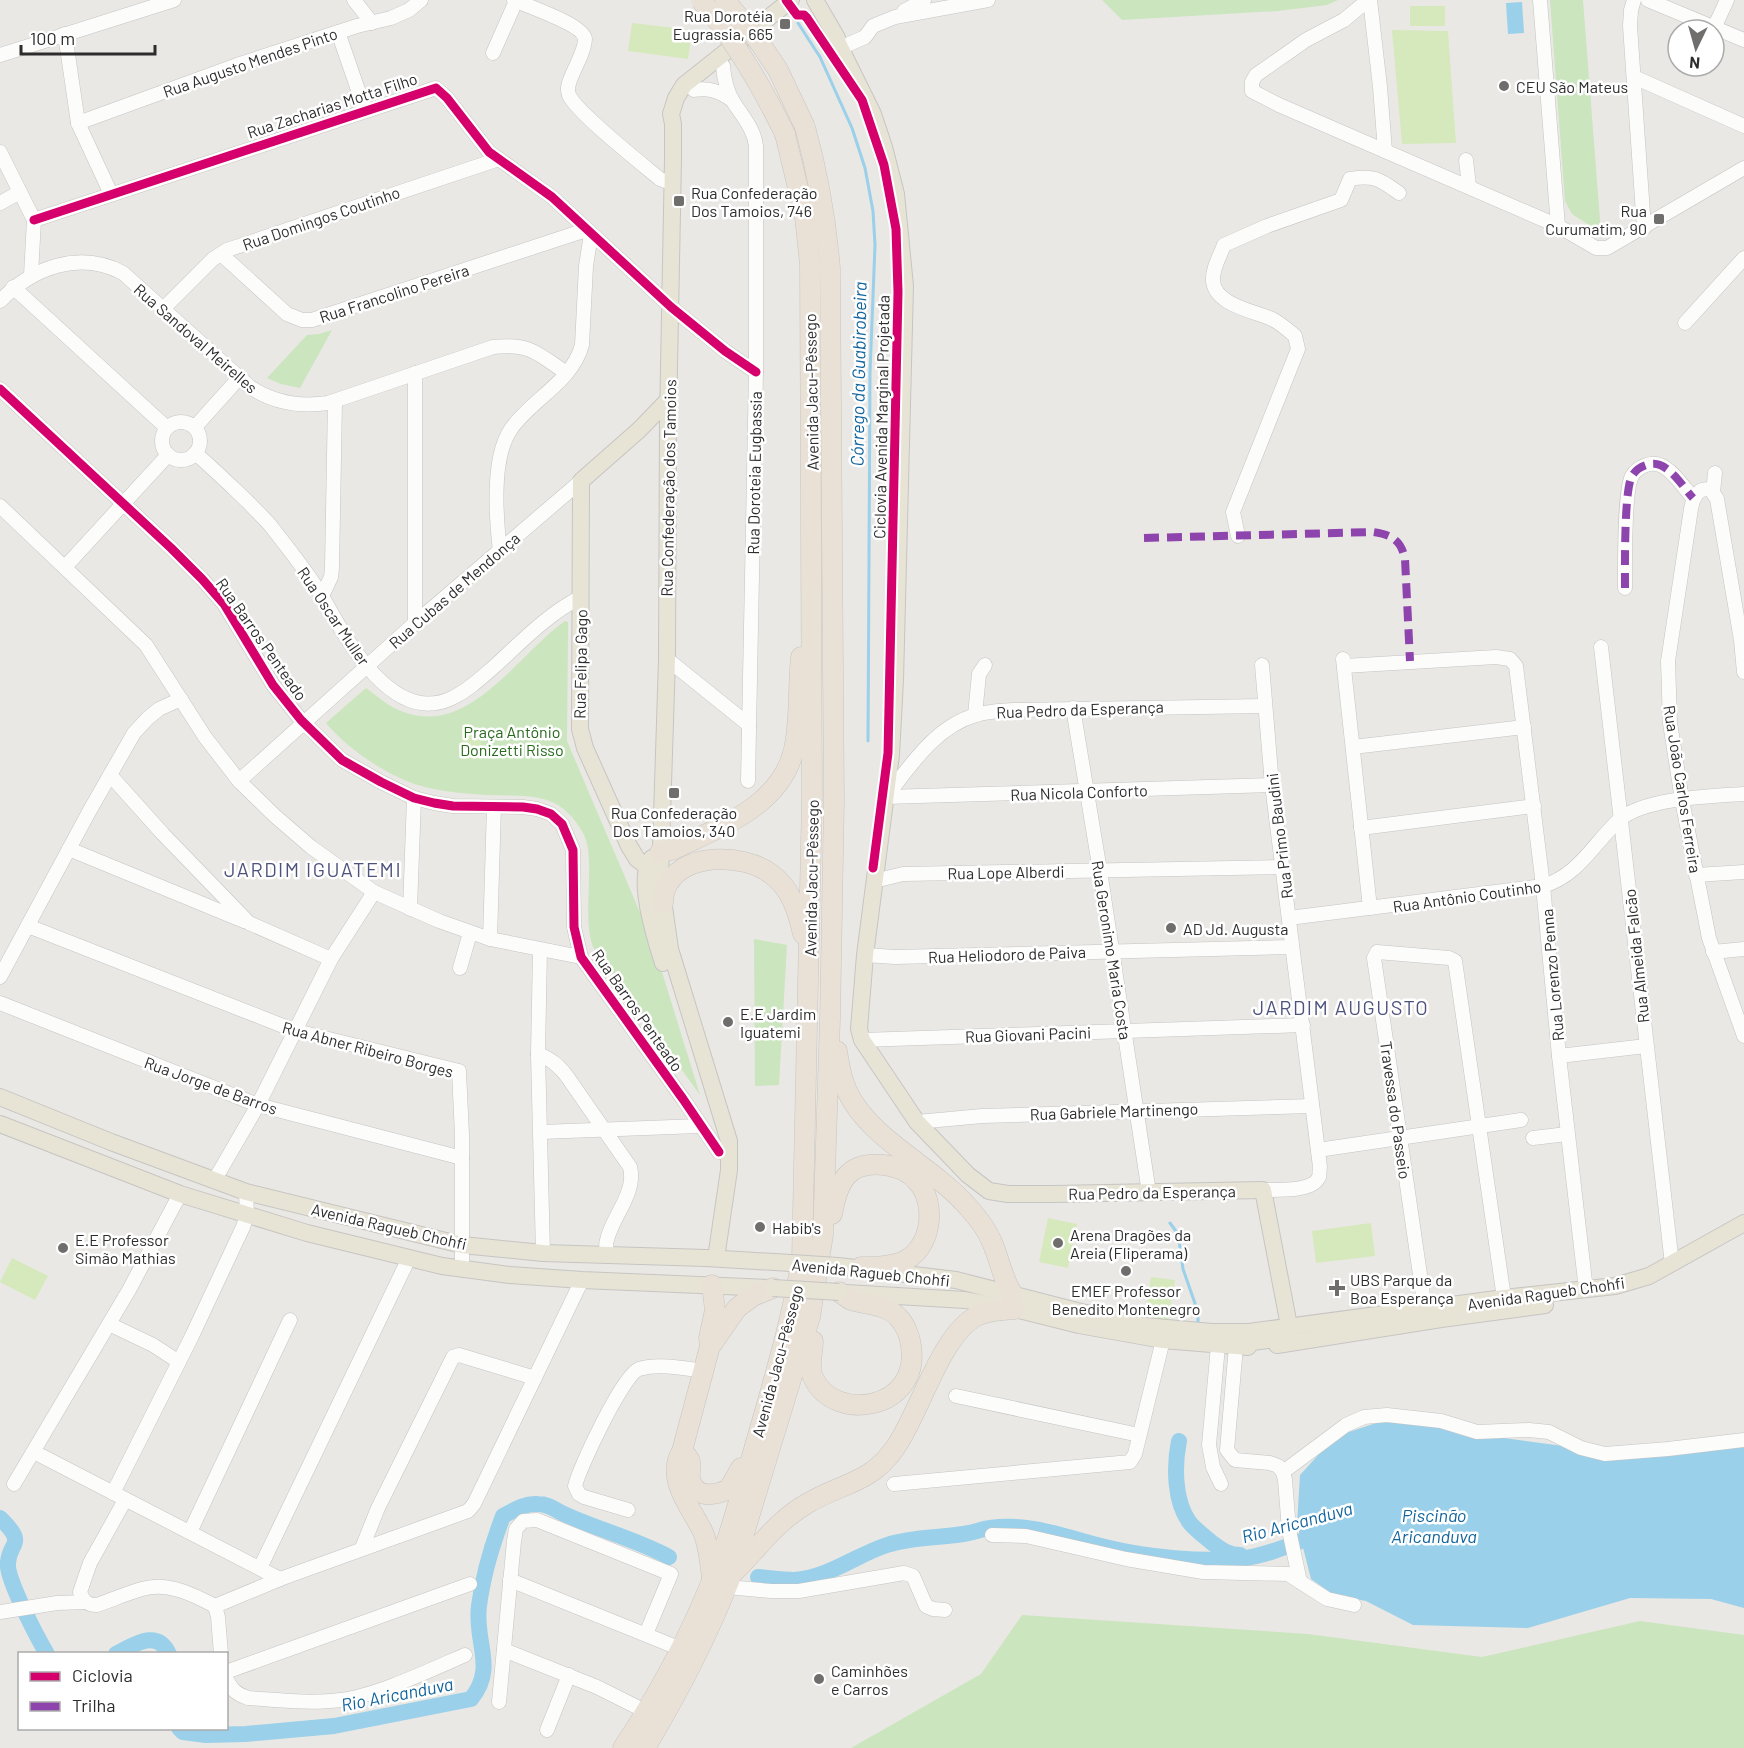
<svg xmlns="http://www.w3.org/2000/svg" width="1744" height="1748" font-family="Barlow,sans-serif">
	<style>
		.green { fill: #cbe5be }
		.pitch { fill: #d5e9bc }
		.water { fill: #9ad0ea }
		.lines { fill: none; stroke-linecap: round; stroke-linejoin: round }
		.stream { stroke: #9ad0ea; stroke-width: 3 }
		.river { stroke: #9ad0ea; stroke-width: 16 }
		.minor-casing { stroke: #c4c4c4; stroke-width: 15 }
		.major-casing { stroke: #c6c5c3; stroke-width: 18 }
		.highway-casing { stroke: #c6c5c3; stroke-width: 21 }
		.minor { stroke: #fcfcfb; stroke-width: 14 }
		.major { stroke: #e7e4d6; stroke-width: 16 }
		.highway { stroke: #e9e0d6; stroke-width: 20 }
		.major-bridge-casing { stroke: #c6c5c3; stroke-width: 18; stroke-linecap: butt }
		.highway-bridge-casing { stroke: #c6c5c3; stroke-width: 21; stroke-linecap: butt }
		.major-bridge { stroke: #e7e4d6; stroke-width: 16 }
		.highway-bridge { stroke: #e9e0d6; stroke-width: 20 }
		.quiet { stroke: #8e44ad; stroke-width: 8; stroke-dasharray: 15 8; stroke-linecap: butt }
		.cycleway-casing { stroke: #fff; stroke-width: 13 }
		.cycleway { stroke: #d6006c; stroke-width: 9 }
		.poi-dot { fill: #6f6e6d; stroke: #fff; stroke-width: 2 }
		.labels { text-anchor: middle; dominant-baseline: central; stroke-width: 5; stroke-linejoin: round; paint-order: stroke }
		.poi-label { font-size: 16px; fill: #2d2d2d; stroke: #fff; text-anchor: start }
		.street-label { font-size: 16px; fill: #2d2d2d; stroke: #fff }
		.park-label { font-size: 16px; fill: #286a1d; stroke: #fff }
		.water-label { font-size: 18px; font-style: italic; fill: #11649d; stroke: #fff }
		.quarter-label { font-size: 20px; letter-spacing: 1.5px; fill: #4e537d; stroke: #fff }
	</style>
	<rect width="100%" height="100%" fill="#eae8e4"/>
	<g class="green">
		<polygon points="1102,0 1338,0 1327,5 1278,11 1122,20"/>
		<polygon points="1550,0 1583,0 1601,233 1572,214 1565,201"/>
		<polygon points="332,330 300,388 281,384 267,378 307,335 319,334"/>
		<path d="M565,621L568,622V635L567,741L653,943L700,1095L593,947C581,915 597,858 583,833C559,790 529,797 488,795C468,794 448,792 429,788C394,781 348,750 326,723L366,688C377,696 388,706 401,711C468,739 517,655 565,621Z"/>
		<polygon points="754,939 787,945 779,1085 755,1086"/>
		<polygon points="1022,1615 1308,1634 1482,1657 1640,1621 1744,1635 1744,1748 851,1748 981,1674"/>
	</g>
	<g class="pitch">
		<rect x="1410" y="6" width="35" height="20"/>
		<polygon points="632,23 692,30 688,59 628,51"/>
		<polygon points="1392,30 1448,31 1456,143 1402,144"/>
		<polygon points="462,730 481,730 482,758 462,759"/>
		<polygon points="1048,1218 1077,1224 1068,1268 1039,1262"/>
		<polygon points="1371,1223 1375,1256 1316,1263 1312,1231"/>
		<polygon points="12,1258 48,1276 35,1300 0,1282"/>
		<polygon points="1151,1277 1175,1280 1168,1320 1145,1316"/>
	</g>
	<g class="water">
		<polygon points="1522,2 1524,33 1508,34 1506,3"/>
		<polygon points="1430,1420 1468,1433 1570,1447 1593,1455 1744,1442 1744,1608 1711,1599 1630,1598 1528,1628 1413,1625 1366,1601 1334,1595 1311,1579 1297,1524 1300,1475 1321,1452 1340,1435 1382,1421"/>
	</g>
	<g class="lines">
		<g class="stream">
			<polyline points="798,23 820,57 852,128 865,168 873,211 875,245 870,373 868,741"/>
			<polyline points="1170,1223 1178,1234 1183,1269 1198,1312 1198,1324"/>
		</g>
		<g class="river">
			<path d="M1179,1441C1174,1466 1174,1502 1190,1523C1196,1530 1204,1536 1211,1542C1221,1549 1228,1555 1240,1555"/>
			<path d="M0,1518C30,1547 6,1541 8,1567C10,1585 37,1637 47,1654"/>
			<path d="M758,1577C770,1578 782,1580 794,1580C828,1578 856,1555 887,1545C912,1537 938,1538 963,1534C973,1533 981,1529 990,1528C1030,1522 1067,1538 1105,1547C1145,1557 1204,1563 1245,1558C1270,1555 1299,1541 1323,1533"/>
			<path d="M116,1654C134,1645 157,1628 169,1654"/>
			<path d="M179,1728L183,1732L206,1735L246,1734L334,1726L471,1699C497,1668 474,1641 479,1606C483,1575 492,1545 503,1516C514,1510 525,1503 538,1504C549,1504 555,1510 564,1514C599,1530 635,1539 669,1557"/>
		</g>
		<g class="minor-casing">
			<g id="minor">
				<polyline points="354,0 372,23"/>
				<path d="M514,0C527,6 584,25 585,39C585,50 577,63 573,73C570,80 566,87 569,95C576,112 642,164 660,179L673,184"/>
				<polyline points="1368,0 1344,20 1306,40 1256,75 1252,82 1252,91 1279,105 1558,226 1596,248 1607,248 1744,168"/>
				<polyline points="1370,0 1380,87 1385,151"/>
				<polyline points="1540,0 1558,226"/>
				<polyline points="1634,0 1631,10 1630,26 1644,228"/>
				<polyline points="1648,0 1744,40"/>
				<polyline points="904,11 924,0"/>
				<polyline points="1714,28 1727,0"/>
				<polyline points="338,32 365,110"/>
				<polyline points="65,34 78,123 111,194"/>
				<polyline points="840,48 865,37 873,26 895,17 988,0"/>
				<polyline points="493,53 516,1"/>
				<polyline points="0,55 174,0"/>
				<path d="M723,66C724,79 727,92 734,103C743,117 754,129 756,146V372L748,781"/>
				<polyline points="1634,77 1744,126"/>
				<path d="M694,90C709,87 720,92 732,100"/>
				<polyline points="78,123 237,65 357,26 391,18 409,10 421,0"/>
				<polyline points="0,152 34,220 31,275"/>
				<polyline points="1466,160 1469,186"/>
				<polyline points="0,203 20,192"/>
				<polyline points="34,220 436,88 447,98 489,152 552,197 671,307 725,351 756,372"/>
				<polyline points="221,254 287,314 302,320 312,320 586,230"/>
				<polyline points="13,287 167,428"/>
				<path d="M0,301C33,267 80,250 123,273L250,387C274,403 300,407 328,403L493,347C529,343 538,353 566,373"/>
				<polyline points="163,309 213,259 227,250 499,159"/>
				<polyline points="1685,323 1744,258"/>
				<polyline points="0,389 171,548 202,579 224,604 273,685 301,720 342,760 381,782 414,798 434,803 453,806 523,807 537,809 551,814 562,824 573,850 574,927 581,957 683,1099 719,1152"/>
				<circle cx="181" cy="441" r="19"/>
				<polyline points="195,427 239,378"/>
				<path d="M195,453C214,469 231,486 249,503C257,512 267,520 274,530C290,551 308,573 322,596C345,637 392,727 452,698C469,690 482,677 496,665C523,640 548,614 581,597"/>
				<polyline points="1713,492 1715,473"/>
				<polyline points="0,506 146,645 205,737 239,781 275,816 311,847 374,892 439,921 490,939 581,957"/>
				<path d="M1238,536L1233,512L1298,349L1295,336C1288,330 1280,323 1272,319C1254,311 1215,305 1213,281C1212,269 1220,256 1224,245L1267,226L1341,200L1350,179C1375,175 1379,179 1399,193"/>
				<path d="M500,551C496,517 491,458 511,429C532,399 572,382 582,345L586,266L591,234"/>
				<polyline points="65,567 168,455"/>
				<path d="M1625,588C1625,567 1624,490 1632,476C1637,467 1651,461 1660,465C1673,470 1684,488 1693,498"/>
				<polyline points="322,596 331,577 332,568 335,401"/>
				<polyline points="415,623 415,373"/>
				<polyline points="1601,647 1672,1264"/>
				<polyline points="667,659 749,725"/>
				<polyline points="1343,659 1370,908"/>
				<path d="M1262,665L1272,785L1320,1167C1319,1171 1320,1174 1319,1177C1313,1192 1276,1190 1263,1190"/>
				<polyline points="1344,666 1496,657 1510,659 1516,666 1543,886 1559,1056 1586,1290"/>
				<path d="M1744,672L1741,640L1717,499L1711,490C1698,486 1693,498 1691,509L1668,661L1670,723L1682,800L1709,938L1744,1036"/>
				<polyline points="1073,708 1100,871 1149,1193"/>
				<polyline points="975,715 979,674 985,665"/>
				<polyline points="1353,747 1524,727"/>
				<polyline points="110,775 163,834 249,923 331,959"/>
				<polyline points="239,781 415,623 581,481"/>
				<path d="M886,797C910,766 936,726 976,715C988,711 1001,711 1013,710L1265,706"/>
				<polyline points="886,797 1272,785"/>
				<polyline points="1361,828 1534,806"/>
				<polyline points="69,849 244,921"/>
				<polyline points="1696,875 1744,872"/>
				<polyline points="874,881 903,874 1282,867"/>
				<polyline points="410,909 414,798"/>
				<path d="M1289,918L1543,886C1579,875 1593,844 1619,820C1644,798 1711,796 1744,794"/>
				<polyline points="28,926 296,1031 459,1071 462,1135 462,1269"/>
				<polyline points="490,939 494,807"/>
				<polyline points="540,950 538,1054 543,1253"/>
				<polyline points="1713,952 1744,949"/>
				<polyline points="865,955 895,957 1292,947"/>
				<polyline points="460,968 470,933"/>
				<polyline points="0,977 90,810 134,733 148,718 159,709 181,699"/>
				<polyline points="0,1003 258,1105 462,1158"/>
				<polyline points="862,1040 1303,1025"/>
				<path d="M538,1054C551,1059 558,1065 566,1075L630,1167C637,1192 612,1217 607,1240C605,1245 607,1250 607,1255"/>
				<polyline points="1559,1056 1646,1046"/>
				<polyline points="917,1122 982,1116 1312,1106"/>
				<polyline points="541,1132 699,1126"/>
				<polyline points="1533,1138 1567,1134"/>
				<polyline points="1318,1150 1521,1120"/>
				<polyline points="214,1181 258,1105 331,959 374,892"/>
				<polyline points="1425,1309 1374,958 1377,952 1449,958 1455,961 1504,1298"/>
				<polyline points="109,1324 153,1345 179,1362"/>
				<polyline points="1218,1346 1209,1445 1213,1467 1221,1484"/>
				<polyline points="1236,1346 1227,1450 1235,1460 1270,1463 1278,1466 1283,1472 1285,1480 1289,1530 1300,1582"/>
				<polyline points="956,1396 1139,1435"/>
				<polyline points="34,1452 280,1579"/>
				<polyline points="1283,1472 1346,1425 1364,1417 1387,1415 1441,1421 1477,1432 1529,1430 1549,1432 1581,1448 1605,1454 1668,1449 1744,1440"/>
				<polyline points="14,1484 129,1290 180,1194"/>
				<polyline points="894,1484 1130,1462 1135,1454 1163,1340"/>
				<polyline points="113,1493 191,1338 243,1227 247,1215 246,1192"/>
				<path d="M125,1500L90,1563L80,1592C83,1601 87,1605 97,1605C112,1600 127,1593 142,1589C167,1581 194,1595 215,1606"/>
				<path d="M628,1510L584,1497L579,1494L575,1486C579,1468 624,1373 639,1369C658,1363 684,1368 704,1371"/>
				<polyline points="190,1532 290,1320"/>
				<polyline points="992,1535 1026,1536 1126,1559 1203,1572 1288,1574 1327,1599 1354,1605"/>
				<polyline points="362,1548 378,1508 453,1357 459,1355 535,1378"/>
				<polyline points="260,1568 409,1258"/>
				<polyline points="510,1580 681,1649"/>
				<polyline points="727,1587 771,1591 799,1591 904,1573 913,1576 926,1606 933,1609 945,1610"/>
				<polyline points="215,1606 280,1579 468,1511 474,1504 582,1280"/>
				<polyline points="215,1606 218,1617 221,1654"/>
				<polyline points="0,1612 57,1603 85,1602"/>
				<polyline points="504,1650 597,1687 647,1712"/>
				<polyline points="226,1672 470,1584"/>
				<path d="M226,1678C231,1689 236,1694 248,1698C278,1700 310,1704 340,1700C376,1696 430,1670 465,1655"/>
				<polyline points="499,1702 514,1541 516,1529 523,1521 537,1520 671,1574 646,1634"/>
				<polyline points="547,1730 569,1675"/>
			</g>
		</g>
		<g class="major-casing">
			<g id="major">
				<path d="M815,0L837,38L838,43L873,114L884,147L896,194L905,286L895,680L891,755L865,955L859,1029L862,1040L917,1122L968,1175L989,1191L1008,1194H1053L1263,1190L1290,1331C1283,1343 1251,1339 1236,1346"/>
				<path d="M652,858C635,876 656,941 663,963"/>
				<polyline points="646,866 637,859 629,846 585,748 580,729 581,481 639,430 669,399"/>
				<polyline points="0,1097 111,1142 246,1192 462,1245 543,1253 706,1258 791,1263"/>
				<polyline points="0,1124 180,1194 307,1233 442,1266 510,1275 582,1280 770,1288"/>
				<polyline points="716,1258 729,1170 729,1141 670,949 660,879 667,659 668,420 673,159 673,124 671,114 676,98 684,85 791,0"/>
				<polyline points="838,1266 956,1280 1077,1311 1144,1326 1212,1332 1249,1332 1504,1298 1615,1286 1649,1276 1744,1223"/>
				<polyline points="846,1293 965,1300 1015,1309 1079,1325 1163,1340 1248,1347"/>
				<polyline points="1277,1345 1441,1319 1545,1305"/>
			</g>
		</g>
		<g class="highway-casing">
			<g id="highway">
				<path d="M660,852L672,850C720,827 785,805 795,744C800,716 798,685 801,657"/>
				<path d="M663,903C663,899 664,894 665,890C679,851 744,853 771,874C791,888 798,912 803,934"/>
				<path d="M837,1051C839,1064 841,1078 847,1091C869,1139 934,1167 969,1208C977,1217 985,1227 990,1238C999,1255 1001,1276 1012,1293"/>
				<path d="M832,1214C838,1182 847,1161 884,1165C897,1167 907,1170 916,1180C938,1202 932,1250 902,1262C889,1267 874,1267 861,1267"/>
				<path d="M712,1285L715,1310L709,1338L710,1346L682,1451C665,1479 691,1507 703,1532C709,1546 710,1563 712,1578"/>
				<path d="M813,1341C813,1353 808,1366 813,1377C833,1424 921,1410 911,1346C910,1336 905,1324 898,1317C886,1304 866,1305 851,1300C847,1298 843,1294 839,1292"/>
				<polyline points="712,1344 737,1308 753,1296 773,1288"/>
				<path d="M682,1451C685,1454 687,1456 689,1459C692,1464 689,1472 690,1478C694,1499 714,1496 729,1489L741,1468"/>
				<path d="M735,1571C758,1548 779,1519 808,1503C842,1483 871,1483 895,1448C920,1413 941,1332 979,1315C991,1310 1004,1310 1015,1309"/>
				<path d="M623,1748C666,1683 702,1614 727,1540C740,1500 751,1459 763,1418C778,1365 793,1313 802,1258L812,798L810,265L805,217L785,134"/>
				<path d="M645,1748C678,1693 708,1635 731,1576L810,1317L823,1235L830,1019L834,801L830,268C826,220 818,174 805,127"/>
			</g>
		</g>
		<use href="#minor" class="minor"/>
		<use href="#major" class="major"/>
		<use href="#highway" class="highway"/>
		<g class="major-bridge-casing">
			<g id="major-bridge">
				<polyline points="791,1263 838,1266"/>
				<polyline points="773,1288 839,1292"/>
			</g>
		</g>
		<g class="highway-bridge-casing">
			<g id="highway-bridge">
				<path d="M701,0C735,40 762,87 785,134"/>
				<polyline points="725,0 760,43 778,70 805,127"/>
			</g>
		</g>
		<use href="#major-bridge" class="major-bridge"/>
		<use href="#highway-bridge" class="highway-bridge"/>
		<g class="quiet">
			<path d="M1144,538L1373,532C1392,535 1401,540 1405,559L1410,661"/>
			<path d="M1625,588C1625,567 1624,490 1632,476C1637,467 1651,461 1660,465C1673,470 1684,488 1693,498"/>
		</g>
		<g class="cycleway-casing">
			<g id="cycleway">
				<polyline points="786,0 797,15 804,15 807,18 862,100 884,165 896,229 898,292 888,753 873,868"/>
				<polyline points="34,220 436,88 447,98 489,152 552,197 671,307 725,351 756,372"/>
				<polyline points="0,389 171,548 202,579 224,604 273,685 301,720 342,760 381,782 414,798 434,803 453,806 523,807 537,809 551,814 562,824 573,850 574,927 581,957 683,1099 719,1152"/>
			</g>
		</g>
		<use href="#cycleway" class="cycleway"/>
	</g>
	<g class="poi-dot">
		<rect x="779" y="18" width="12" height="12" rx="3"/>
		<circle cx="1504" cy="86" r="6"/>
		<rect x="673" y="195" width="12" height="12" rx="3"/>
		<rect x="1653" y="213" width="12" height="12" rx="3"/>
		<rect x="668" y="787" width="12" height="12" rx="3"/>
		<circle cx="1171" cy="928" r="6"/>
		<circle cx="728" cy="1022" r="6"/>
		<circle cx="760" cy="1227" r="6"/>
		<circle cx="1058" cy="1243" r="6"/>
		<circle cx="63" cy="1248" r="6"/>
		<circle cx="1126" cy="1271" r="6"/>
		<path d="M1334 1279h6v6h6v6h-6v6h-6v-6h-6v-6h6z"/>
		<circle cx="819" cy="1679" r="6"/>
	</g>
	<g class="labels">
		<g class="poi-label">
			<text x="773" y="15" text-anchor="end">Rua Dorotéia<tspan x="773" dy="18">Eugrassia, 665</tspan></text>
			<text x="1516" y="86">CEU São Mateus</text>
			<text x="691" y="192">Rua Confederação<tspan x="691" dy="18">Dos Tamoios, 746</tspan></text>
			<text x="1647" y="210" text-anchor="end">Rua<tspan x="1647" dy="18">Curumatim, 90</tspan></text>
			<text x="674" y="812" text-anchor="middle">Rua Confederação<tspan x="674" dy="18">Dos Tamoios, 340</tspan></text>
			<text x="1183" y="928">AD Jd. Augusta</text>
			<text x="740" y="1013">E.E Jardim<tspan x="740" dy="18">Iguatemi</tspan></text>
			<text x="772" y="1227">Habib's</text>
			<text x="1070" y="1234">Arena Dragões da<tspan x="1070" dy="18">Areia (Fliperama)</tspan></text>
			<text x="75" y="1239">E.E Professor<tspan x="75" dy="18">Simão Mathias</tspan></text>
			<text x="1350" y="1279">UBS Parque da<tspan x="1350" dy="18">Boa Esperança</tspan></text>
			<text x="1126" y="1290" text-anchor="middle">EMEF Professor<tspan x="1126" dy="18">Benedito Montenegro</tspan></text>
			<text x="831" y="1670">Caminhões<tspan x="831" dy="18">e Carros</tspan></text>
		</g>
		<g class="street-label">
			<text transform="translate(250 62) rotate(-19)">Rua Augusto Mendes Pinto</text>
			<text transform="translate(332 105) rotate(-18)">Rua Zacharias Motta Filho</text>
			<text transform="translate(321 218) rotate(-19)">Rua Domingos Coutinho</text>
			<text transform="translate(394 293) rotate(-18)">Rua Francolino Pereira</text>
			<text transform="translate(196 338) rotate(41)">Rua Sandoval Meirelles</text>
			<text transform="translate(811 392) rotate(-91)">Avenida Jacu-Pêssego</text>
			<text transform="translate(881 417) rotate(-89)">Ciclovia Avenida Marginal Projetada</text>
			<text transform="translate(754 473) rotate(-89)">Rua Doroteia Eugbassia</text>
			<text transform="translate(668 488) rotate(-89)">Rua Confederação dos Tamoios</text>
			<text transform="translate(454 590) rotate(-41)">Rua Cubas de Mendonça</text>
			<text transform="translate(334 616) rotate(56)">Rua Oscar Muller</text>
			<text transform="translate(262 639) rotate(55)">Rua Barros Penteado</text>
			<text transform="translate(580 664) rotate(-89)">Rua Felipa Gago</text>
			<text transform="translate(1080 709) rotate(-2)">Rua Pedro da Esperança</text>
			<text transform="translate(1683 789) rotate(81)">Rua João Carlos Ferreira</text>
			<text transform="translate(1079 792) rotate(-2)">Rua Nicola Conforto</text>
			<text transform="translate(1279 836) rotate(-97)">Rua Primo Baudini</text>
			<text transform="translate(1006 872) rotate(-1)">Rua Lope Alberdi</text>
			<text transform="translate(811 878) rotate(-89)">Avenida Jacu-Pêssego</text>
			<text transform="translate(1467 896) rotate(-8)">Rua Antônio Coutinho</text>
			<text transform="translate(1112 950) rotate(81)">Rua Geronimo Maria Costa</text>
			<text transform="translate(1007 954) rotate(-2)">Rua Heliodoro de Paiva</text>
			<text transform="translate(1636 956) rotate(-96)">Rua Almeida Falcão</text>
			<text transform="translate(1552 975) rotate(-95)">Rua Lorenzo Penna</text>
			<text transform="translate(638 1010) rotate(55)">Rua Barros Penteado</text>
			<text transform="translate(1028 1034) rotate(-2)">Rua Giovani Pacini</text>
			<text transform="translate(368 1049) rotate(15)">Rua Abner Ribeiro Borges</text>
			<text transform="translate(211 1085) rotate(20)">Rua Jorge de Barros</text>
			<text transform="translate(1396 1110) rotate(82)">Travessa do Passeio</text>
			<text transform="translate(1114 1111) rotate(-2)">Rua Gabriele Martinengo</text>
			<text transform="translate(1152 1192) rotate(-1)">Rua Pedro da Esperança</text>
			<text transform="translate(389 1226) rotate(13)">Avenida Ragueb Chohfi</text>
			<text transform="translate(871 1272) rotate(6)">Avenida Ragueb Chohfi</text>
			<text transform="translate(1546 1293) rotate(-8)">Avenida Ragueb Chohfi</text>
			<text transform="translate(777 1361) rotate(-75)">Avenida Jacu-Pêssego</text>
		</g>
		<g class="park-label">
			<text x="512" y="731">Praça Antônio<tspan x="512" dy="18">Donizetti Risso</tspan></text>
		</g>
		<g class="water-label">
			<text transform="translate(858 374) rotate(-89)">Córrego da Guabirobeira</text>
			<text x="1434" y="1515">Piscinão<tspan x="1434" dy="21">Aricanduva</tspan></text>
			<text transform="translate(1297 1522) rotate(-15)">Rio Aricanduva</text>
			<text transform="translate(397 1694) rotate(-11)">Rio Aricanduva</text>
		</g>
		<g class="quarter-label">
			<text x="313" y="869">JARDIM IGUATEMI</text>
			<text x="1341" y="1007">JARDIM AUGUSTO</text>
		</g>
	</g>
	<rect x="18" y="1652" width="210" height="78" fill="#ffffff" stroke="#ababab" stroke-width="1.5"/>
	<rect x="30" y="1672" width="30" height="9" fill="#d6006c" stroke="#ababab" stroke-width="1.5"/>
	<text x="72" y="1682" font-size="18" fill="#2d2d2d">Ciclovia</text>
	<rect x="30" y="1702" width="30" height="9" fill="#8e44ad" stroke="#ababab" stroke-width="1.5"/>
	<text x="72" y="1712" font-size="18" fill="#2d2d2d">Trilha</text>
	<g transform="translate(1696 48) rotate(185)"><circle r="28" fill="#ffffff" stroke="#ababab" stroke-width="1.5"/>
	<path d="M0-4.5L10 22L0 15L-10 22Z" fill="#6f6e6d"/>
	<text y="-9" font-size="16" font-weight="bold" text-anchor="middle" fill="#2d2d2d">N</text>
	</g>
	<path d="M21 45v9h134v-9" fill="none" stroke="#2d2d2d" stroke-width="3"/>
	<text x="30" y="45" font-size="18" fill="#2d2d2d" stroke="#ffffff" stroke-width="4.5" paint-order="stroke">100 m</text>
</svg>
